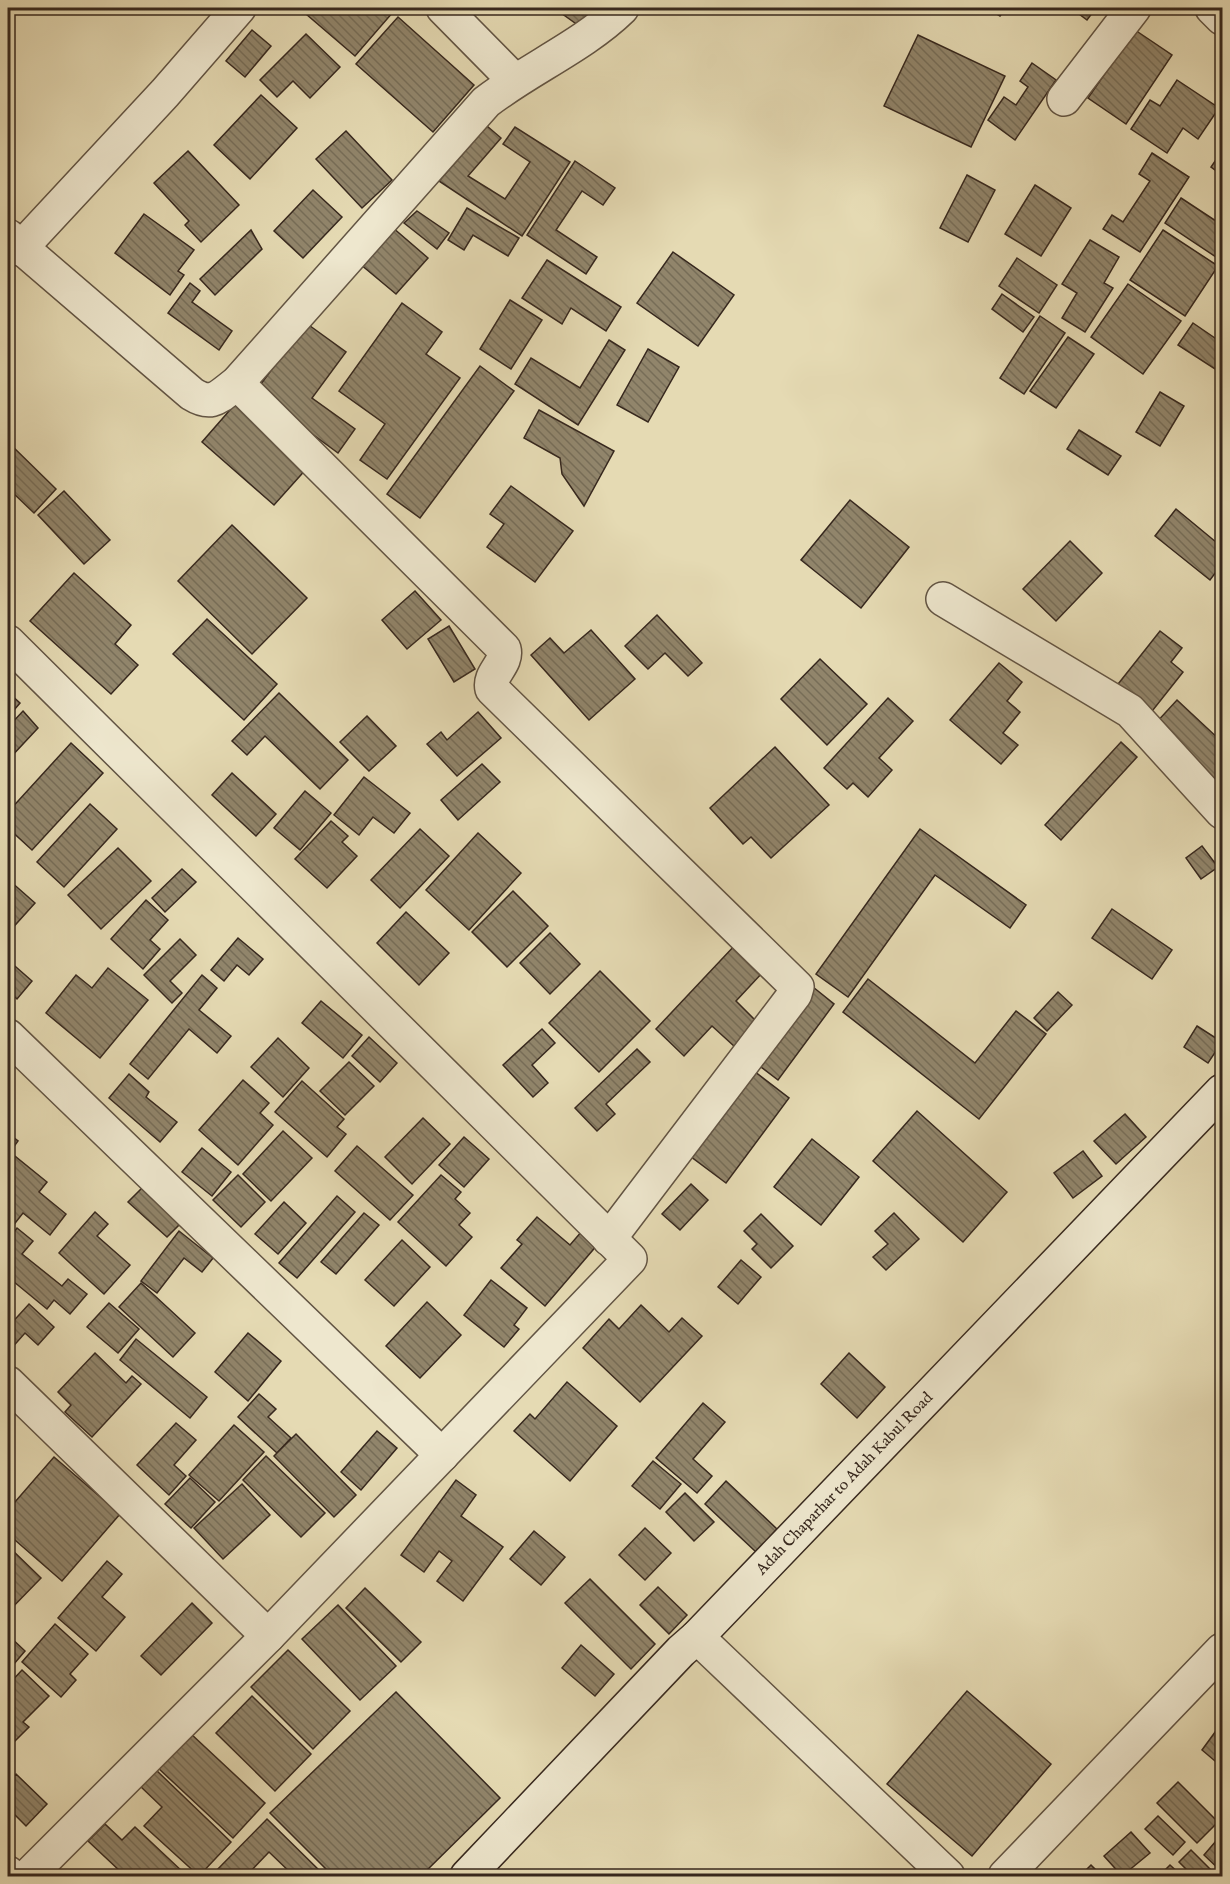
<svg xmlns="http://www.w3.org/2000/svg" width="1230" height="1884" font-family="'IM FELL English',serif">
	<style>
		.building { fill: url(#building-back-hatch); stroke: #37281e; stroke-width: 1.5 }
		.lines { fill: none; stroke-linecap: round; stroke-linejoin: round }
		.minor-casing { stroke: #625443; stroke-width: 36 }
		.tertiary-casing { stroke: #625443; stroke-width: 36 }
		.secondary-casing { stroke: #37281e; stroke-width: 36 }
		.minor { stroke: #eee7ce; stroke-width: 33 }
		.tertiary { stroke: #eee7ce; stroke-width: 33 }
		.secondary { stroke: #eee7ce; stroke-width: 33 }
		.labels { text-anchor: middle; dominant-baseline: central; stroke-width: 4.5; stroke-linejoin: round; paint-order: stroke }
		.street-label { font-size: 16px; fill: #37281e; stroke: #eee7ce }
	</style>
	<defs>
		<pattern id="building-back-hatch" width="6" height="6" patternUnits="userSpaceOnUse" patternTransform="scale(1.5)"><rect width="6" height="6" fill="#91856b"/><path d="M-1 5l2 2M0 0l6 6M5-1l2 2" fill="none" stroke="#776d57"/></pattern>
	</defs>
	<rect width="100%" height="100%" fill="#e5dab3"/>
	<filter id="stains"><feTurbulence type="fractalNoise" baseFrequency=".00333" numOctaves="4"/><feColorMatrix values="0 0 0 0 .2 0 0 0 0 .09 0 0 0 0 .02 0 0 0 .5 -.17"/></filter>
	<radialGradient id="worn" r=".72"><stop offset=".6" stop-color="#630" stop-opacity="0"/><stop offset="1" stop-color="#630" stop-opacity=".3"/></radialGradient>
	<g class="building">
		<polygon points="299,8 389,8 394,11 355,56"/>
		<polygon points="554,8 597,8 582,28"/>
		<polygon points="987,8 1006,8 1000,16"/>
		<polygon points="1071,8 1096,8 1087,20"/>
		<polygon points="398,17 474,85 433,132 356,64"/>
		<polygon points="252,30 271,46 245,77 226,61"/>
		<polygon points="1135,30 1172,55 1126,124 1088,98"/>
		<polygon points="306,34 340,67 310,98 293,81 277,97 260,80"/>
		<polygon points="918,35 1005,76 971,147 884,106"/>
		<polygon points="1032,63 1056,80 1015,140 988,120 1004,97 1016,105 1028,87 1020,81"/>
		<polygon points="1177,80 1219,108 1198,139 1183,128 1167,153 1131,129 1150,100 1160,106"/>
		<polygon points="261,95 297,128 250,179 214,145"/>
		<polygon points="487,126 501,138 468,176 505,199 530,162 503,144 515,127 570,162 522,236 439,181"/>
		<polygon points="346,131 392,180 362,208 316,159"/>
		<polygon points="188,151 239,205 201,242 185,225 189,221 154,183"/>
		<polygon points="1222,151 1222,175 1211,167"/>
		<polygon points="1152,153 1189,177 1140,252 1103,229 1112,215 1123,222 1150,181 1139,174"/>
		<polygon points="575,161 615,188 603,205 582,191 556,230 597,257 586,274 527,235"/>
		<polygon points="967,175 995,190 968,242 940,228"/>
		<polygon points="1035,185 1071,208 1041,256 1005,234"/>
		<polygon points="313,190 342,217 303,258 274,231"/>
		<polygon points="1181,198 1222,225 1222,261 1165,223"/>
		<polygon points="467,208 519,238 508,256 473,235 464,250 448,240"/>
		<polygon points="417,211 449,233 437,249 404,223"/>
		<polygon points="144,214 194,250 178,271 184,275 170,295 115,253"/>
		<polygon points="392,227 428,258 396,294 360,264"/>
		<polygon points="251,230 262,249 215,295 200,279"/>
		<polygon points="1163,230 1218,266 1185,316 1130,280"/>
		<polygon points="1090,240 1119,257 1104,283 1113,288 1085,332 1062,318 1077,293 1062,284"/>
		<polygon points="673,252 734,295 698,346 637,303"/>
		<polygon points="1017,258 1057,285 1039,313 999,286"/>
		<polygon points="547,260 621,307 606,331 571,308 562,324 522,298"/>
		<polygon points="190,283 200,291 192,302 232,331 219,350 168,313"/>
		<polygon points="1128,284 1181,321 1143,374 1091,337"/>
		<polygon points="1002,294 1034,317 1023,332 992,309"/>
		<polygon points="510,300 542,320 511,369 480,349"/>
		<polygon points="402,303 442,332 426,354 460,378 387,479 360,460 385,424 339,391"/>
		<polygon points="1040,316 1065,333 1024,394 1000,378"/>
		<polygon points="306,323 346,352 312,398 355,429 338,453 255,392"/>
		<polygon points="1193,323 1222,343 1222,358 1215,369 1178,345"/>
		<polygon points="1068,337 1094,354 1056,408 1030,391"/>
		<polygon points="609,340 625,350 578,425 515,384 531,358 580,388"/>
		<polygon points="648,349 679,367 648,422 617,405"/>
		<polygon points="480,366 514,391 420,518 387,494"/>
		<polygon points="1160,392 1184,406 1160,446 1136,432"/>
		<polygon points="236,403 308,467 274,505 202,442"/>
		<polygon points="539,410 614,451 584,506 562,474 560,458 524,438"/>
		<polygon points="1079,430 1121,456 1108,475 1067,449"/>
		<polygon points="8,442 56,489 34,513 11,491 8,494"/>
		<polygon points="511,486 573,531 535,582 487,547 504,524 490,514"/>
		<polygon points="64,491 110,540 84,564 38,515"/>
		<polygon points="850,500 909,547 861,608 801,560"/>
		<polygon points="1176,509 1222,547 1222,564 1210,580 1155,536"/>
		<polygon points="232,525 307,598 252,654 178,581"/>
		<polygon points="1070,541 1102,573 1056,621 1023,589"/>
		<polygon points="74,573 131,625 115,644 138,665 111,694 30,621"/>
		<polygon points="415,591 441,620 407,649 382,620"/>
		<polygon points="657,615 702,663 688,676 665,653 648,669 625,646"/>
		<polygon points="207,619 277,684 244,720 173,654"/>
		<polygon points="449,626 475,669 454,682 428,639"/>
		<polygon points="591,630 635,679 589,720 531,655 550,638 564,653"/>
		<polygon points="1160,631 1182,648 1171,662 1183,672 1149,715 1115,688"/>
		<polygon points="820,659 867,704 827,745 781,699"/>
		<polygon points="999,663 1022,682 1007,701 1020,712 1003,733 1018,745 1001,764 950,720"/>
		<polygon points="8,692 20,703 8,717"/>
		<polygon points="279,693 348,760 320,789 265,736 247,755 232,741"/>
		<polygon points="888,698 913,721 879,758 892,770 868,797 853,783 847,789 824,768"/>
		<polygon points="1177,700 1222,742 1222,786 1155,724"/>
		<polygon points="23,711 38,728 8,760 8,727"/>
		<polygon points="478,712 501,738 457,776 427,744 441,732 447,740"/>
		<polygon points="367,716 396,746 369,771 340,742"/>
		<polygon points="1121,742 1137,757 1061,840 1045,825"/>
		<polygon points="71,743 103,773 32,850 8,828 8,812"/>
		<polygon points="775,747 829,805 771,858 751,837 743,844 710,808"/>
		<polygon points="482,764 500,782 458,820 441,800"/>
		<polygon points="232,773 276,814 256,836 212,795"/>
		<polygon points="364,777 410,813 394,833 373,817 359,835 334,815"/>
		<polygon points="305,791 331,813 300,850 274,828"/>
		<polygon points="90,804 117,829 64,887 37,862"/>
		<polygon points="331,821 348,836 342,842 357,856 327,888 295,859"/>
		<polygon points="420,829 449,856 400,908 371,880"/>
		<polygon points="920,829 1026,905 1010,928 935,875 848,997 816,974"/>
		<polygon points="478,833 521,873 469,930 426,890"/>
		<polygon points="1202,846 1218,867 1201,879 1186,858"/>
		<polygon points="118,848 151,881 101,929 68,895"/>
		<polygon points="182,869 196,882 165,912 152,898"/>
		<polygon points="10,881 35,903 8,933 8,883"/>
		<polygon points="513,891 548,926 507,967 472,932"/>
		<polygon points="146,900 168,920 150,940 160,949 143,969 111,939"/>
		<polygon points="1112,909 1172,950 1152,979 1092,938"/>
		<polygon points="406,912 449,953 419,985 377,943"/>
		<polygon points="550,933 580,964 550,994 520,963"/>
		<polygon points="238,938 263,959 249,975 237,965 224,981 211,970"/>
		<polygon points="180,939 196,955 170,981 182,993 172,1003 144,975"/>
		<polygon points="736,944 764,971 736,1001 758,1023 735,1047 712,1026 684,1056 656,1029"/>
		<polygon points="8,960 32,981 17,999 8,991"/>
		<polygon points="108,968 148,1000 100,1058 46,1013 76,975 92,988"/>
		<polygon points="600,971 650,1021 599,1072 549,1023"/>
		<polygon points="202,975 217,988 199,1010 231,1036 217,1053 189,1029 148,1079 130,1064"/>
		<polygon points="868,979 975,1063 1016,1011 1046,1034 979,1119 843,1012"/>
		<polygon points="813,987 834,1004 778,1080 757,1064"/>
		<polygon points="1058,992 1072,1005 1047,1031 1034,1018"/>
		<polygon points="321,1001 362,1035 343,1058 302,1023"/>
		<polygon points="1197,1026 1222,1042 1208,1063 1184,1047"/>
		<polygon points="542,1029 555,1043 532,1065 548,1083 533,1097 503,1065"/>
		<polygon points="369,1037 397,1063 380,1082 352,1056"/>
		<polygon points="278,1038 309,1068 283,1097 251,1067"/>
		<polygon points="637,1049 650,1062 606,1104 615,1114 597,1131 575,1108"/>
		<polygon points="349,1062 374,1086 345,1115 320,1091"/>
		<polygon points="750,1068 789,1098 726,1183 686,1153"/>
		<polygon points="129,1074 149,1092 146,1097 177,1122 160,1142 109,1098"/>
		<polygon points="243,1080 269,1103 260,1113 273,1125 238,1165 199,1130"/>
		<polygon points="302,1081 344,1119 337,1127 346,1134 327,1157 275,1112"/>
		<polygon points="917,1111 1007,1192 963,1242 873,1161"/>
		<polygon points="1125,1114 1146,1137 1116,1164 1094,1141"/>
		<polygon points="423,1118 450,1144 412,1184 385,1157"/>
		<polygon points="283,1131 312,1158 271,1201 243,1174"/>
		<polygon points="8,1133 18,1141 10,1152 47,1182 39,1192 66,1214 50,1235 23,1213 8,1232 8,1201 14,1193 8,1189"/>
		<polygon points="464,1137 489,1159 464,1187 439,1165"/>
		<polygon points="812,1139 859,1177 821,1225 774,1187"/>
		<polygon points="357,1146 413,1195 390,1220 335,1171"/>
		<polygon points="202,1148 231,1172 212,1196 182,1172"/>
		<polygon points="1083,1151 1102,1176 1073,1198 1054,1173"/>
		<polygon points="238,1175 265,1202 241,1227 213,1200"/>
		<polygon points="441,1175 461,1192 455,1199 470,1213 459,1225 472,1237 446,1266 398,1222"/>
		<polygon points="691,1184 708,1200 680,1230 662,1214"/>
		<polygon points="142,1188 181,1223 167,1237 128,1202"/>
		<polygon points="337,1196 355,1212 297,1278 279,1263"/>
		<polygon points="284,1202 306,1223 278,1254 255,1234"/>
		<polygon points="95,1212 108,1224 97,1236 130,1265 104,1294 59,1253"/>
		<polygon points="364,1213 379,1225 336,1274 321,1262"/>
		<polygon points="894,1213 919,1239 886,1270 873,1257 888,1244 875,1231"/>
		<polygon points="761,1214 793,1246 771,1268 752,1249 757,1244 744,1231"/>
		<polygon points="537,1217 570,1245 582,1231 598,1244 545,1306 501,1268 522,1244 517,1240"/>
		<polygon points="17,1228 33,1241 22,1254 62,1286 68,1279 87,1294 70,1314 54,1300 47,1309 8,1277 8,1240"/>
		<polygon points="179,1231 213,1258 202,1272 184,1258 157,1293 141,1281"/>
		<polygon points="402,1240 430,1267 394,1306 365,1280"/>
		<polygon points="741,1260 761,1277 738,1304 718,1287"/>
		<polygon points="491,1280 527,1308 514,1325 519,1329 504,1347 464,1315"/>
		<polygon points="141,1283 195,1333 173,1357 119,1307"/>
		<polygon points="427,1302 461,1335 420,1378 386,1346"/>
		<polygon points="109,1303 139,1329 118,1353 87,1327"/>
		<polygon points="29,1304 54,1327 38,1345 25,1333 10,1350 8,1348 8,1327"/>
		<polygon points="641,1305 669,1332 682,1318 702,1336 640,1402 583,1348 609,1319 619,1329"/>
		<polygon points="248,1333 281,1361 248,1401 215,1372"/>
		<polygon points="136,1339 207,1397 190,1418 120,1360"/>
		<polygon points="95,1353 126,1383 132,1376 141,1384 92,1437 65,1412 71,1405 58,1392"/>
		<polygon points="849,1353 885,1387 857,1418 821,1384"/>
		<polygon points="567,1382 617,1426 570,1481 514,1431 530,1414 535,1419"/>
		<polygon points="259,1394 276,1409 268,1417 291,1438 277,1453 238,1417"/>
		<polygon points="703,1403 725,1422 693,1459 712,1476 697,1493 656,1458"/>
		<polygon points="176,1423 196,1440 174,1465 186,1476 169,1495 137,1465"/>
		<polygon points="234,1425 264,1452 219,1501 189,1475"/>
		<polygon points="377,1431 397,1448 361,1490 341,1472"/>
		<polygon points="296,1434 356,1495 334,1517 274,1456"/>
		<polygon points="266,1456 325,1513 301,1537 243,1480"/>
		<polygon points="54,1457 120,1514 62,1581 8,1534 8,1510"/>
		<polygon points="653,1461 681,1484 660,1509 632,1486"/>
		<polygon points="190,1478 215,1502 191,1528 165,1504"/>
		<polygon points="456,1480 476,1495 461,1516 503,1547 463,1601 437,1581 452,1561 439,1551 424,1572 401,1555"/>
		<polygon points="726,1481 777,1529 756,1552 705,1504"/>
		<polygon points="242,1484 270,1515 223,1559 194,1528"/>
		<polygon points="685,1493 714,1522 694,1541 666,1512"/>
		<polygon points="645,1528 671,1553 645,1580 619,1555"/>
		<polygon points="534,1531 565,1557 541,1585 510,1559"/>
		<polygon points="8,1546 41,1578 8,1612"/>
		<polygon points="107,1561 122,1574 102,1597 125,1617 96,1651 58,1618"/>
		<polygon points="590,1579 655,1644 631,1669 565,1603"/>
		<polygon points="658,1587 687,1615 669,1634 640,1605"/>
		<polygon points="365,1588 421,1642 401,1662 346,1608"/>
		<polygon points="192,1603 212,1623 161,1675 141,1656"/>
		<polygon points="338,1605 396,1666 360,1700 302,1639"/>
		<polygon points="55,1624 88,1654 70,1674 76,1680 61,1697 22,1662"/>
		<polygon points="8,1635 25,1651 8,1671"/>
		<polygon points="581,1645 614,1674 595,1696 562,1668"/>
		<polygon points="288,1650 350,1711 313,1749 251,1687"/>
		<polygon points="22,1670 49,1696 23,1722 29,1727 12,1744 8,1740 8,1685"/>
		<polygon points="967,1691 1051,1764 972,1856 887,1784"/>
		<polygon points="396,1692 500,1798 421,1876 333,1876 270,1813"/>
		<polygon points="252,1696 311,1754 275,1791 216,1733"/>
		<polygon points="1221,1724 1222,1726 1222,1751 1215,1761 1202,1750"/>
		<polygon points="190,1733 265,1803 233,1838 157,1767"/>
		<polygon points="155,1769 231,1842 199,1876 144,1826 162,1807 140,1786"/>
		<polygon points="16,1774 47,1804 26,1826 8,1808 8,1783"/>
		<polygon points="1178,1782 1218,1822 1197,1843 1157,1803"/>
		<polygon points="1158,1816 1185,1842 1173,1855 1145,1829"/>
		<polygon points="267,1819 325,1876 294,1876 269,1852 246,1876 211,1876"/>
		<polygon points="105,1824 122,1840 135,1827 185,1874 183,1876 119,1876 122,1873 88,1841"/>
		<polygon points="1131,1832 1150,1853 1122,1876 1104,1856"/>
		<polygon points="1222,1834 1222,1872 1204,1855"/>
		<polygon points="1191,1850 1217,1876 1193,1876 1179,1862"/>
		<polygon points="1091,1865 1102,1876 1080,1876"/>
		<polygon points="1170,1865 1182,1876 1159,1876"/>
	</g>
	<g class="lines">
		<g class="minor-casing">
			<g id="minor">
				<polyline points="443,8 514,80"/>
				<polyline points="1212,8 1222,18"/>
				<polyline points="1064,99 1134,8"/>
				<path d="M8,236L192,394C213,407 219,396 237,383L486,102C530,68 583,46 622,8"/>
				<polyline points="20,249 165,93 239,8"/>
				<path d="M237,383L504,649C508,664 488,674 492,689L797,987L795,994L609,1239"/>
				<polyline points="943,599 1130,711 1222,812"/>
				<polyline points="8,642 630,1259 268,1636 28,1876"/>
				<polyline points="8,1036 442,1455"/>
				<polyline points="8,1383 268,1636"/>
				<polyline points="697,1637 948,1876"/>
				<polyline points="1005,1876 1222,1650"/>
			</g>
		</g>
		<g class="tertiary-casing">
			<polyline id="tertiary" points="8,1873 11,1876"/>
		</g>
		<g class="secondary-casing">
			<polyline id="secondary" points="467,1876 681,1651 697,1637 1222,1091"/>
		</g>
		<use href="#minor" class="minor"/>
		<use href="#tertiary" class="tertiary"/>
		<use href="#secondary" class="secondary"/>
	</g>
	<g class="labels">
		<g class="street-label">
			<text transform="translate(845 1484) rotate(-46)">Adah Chaparhar to Adah Kabul Road</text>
		</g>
	</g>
	<rect width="1230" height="1884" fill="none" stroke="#e5dab3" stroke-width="30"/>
	<rect x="9" y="9" width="1212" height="1866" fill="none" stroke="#37281e" stroke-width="3"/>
	<rect x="15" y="15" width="1200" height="1854" fill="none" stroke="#37281e" stroke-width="1.5"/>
	<rect width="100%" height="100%" filter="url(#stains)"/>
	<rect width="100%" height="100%" fill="url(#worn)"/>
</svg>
